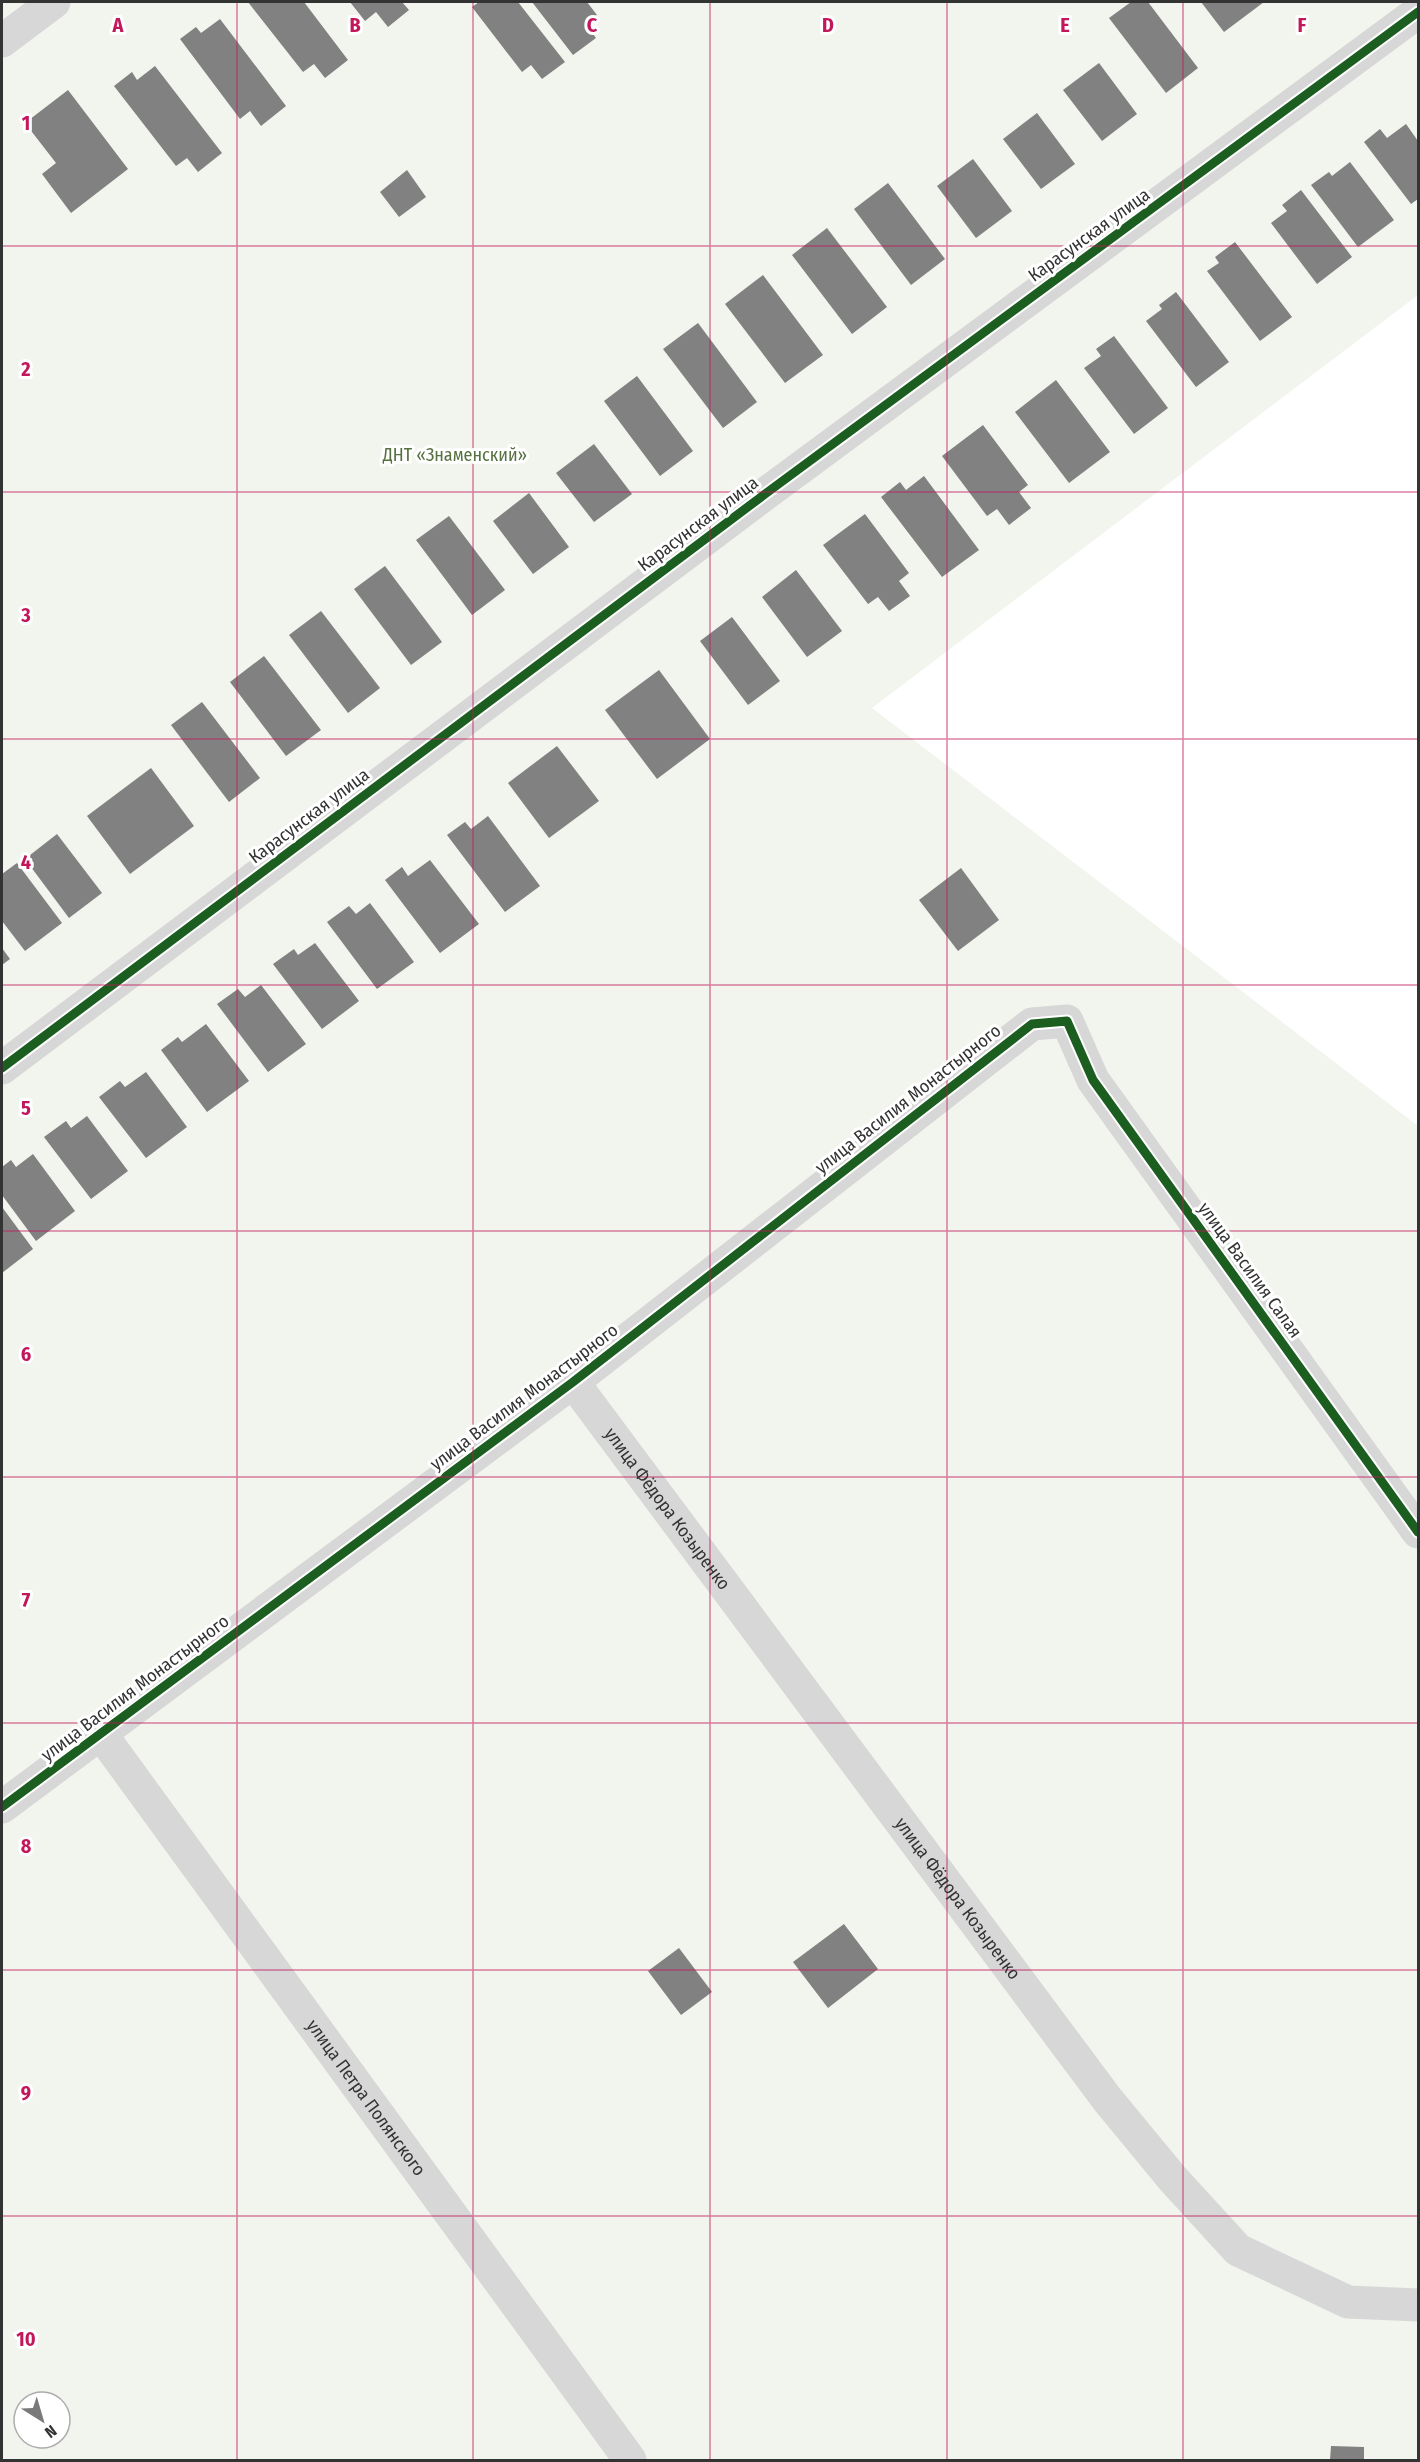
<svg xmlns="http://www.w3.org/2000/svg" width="1420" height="2462" font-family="'Fira Sans Condensed',sans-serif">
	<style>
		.green { fill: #f1f5ed; fill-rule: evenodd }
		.building { fill: #818181 }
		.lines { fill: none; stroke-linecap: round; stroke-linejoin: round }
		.street { stroke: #d7d7d7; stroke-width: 33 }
		.cycleway-casing { stroke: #fff; stroke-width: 13 }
		.cycleway { stroke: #1b5e20; stroke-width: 9 }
		.grid { fill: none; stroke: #c2185b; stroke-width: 1.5; stroke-opacity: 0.55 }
		.labels { text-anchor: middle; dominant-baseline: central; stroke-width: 6; stroke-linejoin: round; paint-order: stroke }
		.street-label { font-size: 18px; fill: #333; stroke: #fff }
		.park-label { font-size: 18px; fill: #56703f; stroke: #fff }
		.grid-label { font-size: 20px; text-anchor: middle; font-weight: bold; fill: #c2185b; stroke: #fff; stroke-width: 6; stroke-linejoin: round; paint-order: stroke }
	</style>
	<rect width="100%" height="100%" fill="#fff"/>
	<path class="green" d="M2,2H1418V295L872,708L1418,1126V2460H2ZM24,2402H60V2438H24Z"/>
	<g class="building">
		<polygon points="248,2 304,2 348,60 325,78 314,64 303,72"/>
		<polygon points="350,2 402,2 409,10 388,27 376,12 365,21"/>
		<polygon points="479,2 518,2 565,62 542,79 531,65 522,72 472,7"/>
		<polygon points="532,2 587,2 597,15 585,23 596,38 573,55"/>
		<polygon points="1131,2 1148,2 1198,68 1166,93 1109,18"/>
		<polygon points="1201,2 1264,2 1224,32"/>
		<polygon points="220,19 286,106 261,126 250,111 240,119 180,39 196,27 201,33"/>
		<polygon points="1099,63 1137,114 1102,141 1063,90"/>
		<polygon points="155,66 222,153 198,172 187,158 176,166 114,86 132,72 137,80"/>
		<polygon points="68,90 128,169 71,213 42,174 56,163 25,123"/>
		<polygon points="1037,113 1075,164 1041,189 1003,139"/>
		<polygon points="1406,124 1418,141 1418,199 1411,204 1364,142 1380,129 1387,138"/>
		<polygon points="973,159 1012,211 976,238 937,186"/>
		<polygon points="1350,162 1394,220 1358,247 1311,185 1329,172 1332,176"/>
		<polygon points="407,170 426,197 399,217 380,192"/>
		<polygon points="888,183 945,259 911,285 854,209"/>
		<polygon points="1301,190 1352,257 1317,284 1271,223 1287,211 1282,205"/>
		<polygon points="827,228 887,307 852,334 792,255"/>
		<polygon points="1235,242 1292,317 1260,341 1207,271 1219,263 1215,257"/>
		<polygon points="763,275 823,355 785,383 725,304"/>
		<polygon points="1176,292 1229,362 1196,387 1146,321 1162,309 1159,305"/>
		<polygon points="698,323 757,402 723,428 663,349"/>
		<polygon points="1114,336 1168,408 1134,434 1084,368 1101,356 1096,349"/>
		<polygon points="637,376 693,451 660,476 604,401"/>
		<polygon points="1056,380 1110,452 1069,483 1015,412"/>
		<polygon points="983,425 1028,485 1019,492 1031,508 1009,525 997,509 987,516 942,456"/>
		<polygon points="594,444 632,494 594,522 556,473"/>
		<polygon points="924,476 979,550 942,577 881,497 900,482 906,490"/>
		<polygon points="529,493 569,547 533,574 493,521"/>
		<polygon points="865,514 909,573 899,581 910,596 889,611 878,597 868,604 823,545"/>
		<polygon points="449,516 505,590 472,615 416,540"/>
		<polygon points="385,566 442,642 411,665 354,589"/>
		<polygon points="796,570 842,631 807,657 762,597"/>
		<polygon points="321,611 380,688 348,713 289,635"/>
		<polygon points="732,617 780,681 748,705 700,641"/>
		<polygon points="264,656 321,730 286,756 230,682"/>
		<polygon points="659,670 710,739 657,779 605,710"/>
		<polygon points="202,702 260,778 229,802 171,725"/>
		<polygon points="557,746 599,801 549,838 508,783"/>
		<polygon points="151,768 194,826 130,874 87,816"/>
		<polygon points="488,816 540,886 505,912 447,835 465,822 471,829"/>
		<polygon points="57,834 102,893 69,918 25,859"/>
		<polygon points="430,860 479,924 440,953 385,880 402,867 408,876"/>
		<polygon points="17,863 62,923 25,951 2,921 2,874"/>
		<polygon points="961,868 999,920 958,951 919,900"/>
		<polygon points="370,903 414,962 377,989 327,922 349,906 356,914"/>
		<polygon points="315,943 359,1001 322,1029 273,964 294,949 298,955"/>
		<polygon points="2,948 10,959 2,965"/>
		<polygon points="261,985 306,1044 268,1072 217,1004 238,989 245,997"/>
		<polygon points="206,1024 249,1081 207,1112 161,1050 178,1037 182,1042"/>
		<polygon points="146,1072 187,1127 146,1158 99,1097 120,1081 125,1087"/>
		<polygon points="87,1116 128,1171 91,1199 44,1137 66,1121 71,1128"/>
		<polygon points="33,1154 75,1211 36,1241 2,1195 2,1167 11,1160 16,1167"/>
		<polygon points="2,1207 33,1249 2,1273"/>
		<polygon points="844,1924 878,1969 828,2008 793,1962"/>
		<polygon points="679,1948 712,1992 681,2015 648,1971"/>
		<polygon points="1331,2446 1364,2447 1364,2460 1330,2460"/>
	</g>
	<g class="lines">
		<g class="street">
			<polyline points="2,41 54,2"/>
			<polyline points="2,1068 765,494 1418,12"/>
			<path id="s1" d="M573,1382L1107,2099L1173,2179L1238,2250L1348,2302L1418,2305"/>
			<path id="s2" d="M101,1734L630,2460"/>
			<polyline points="2,1807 573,1382 1032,1024 1067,1021 1093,1080 1418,1532"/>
		</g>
		<g class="cycleway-casing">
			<g id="cycleway">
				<polyline points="2,1068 765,494 1418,12"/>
				<polyline points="2,1807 573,1382 1032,1024 1067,1021 1093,1080 1418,1532"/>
			</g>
		</g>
		<use href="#cycleway" class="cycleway"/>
	</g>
	<path class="grid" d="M237,2V2460M473,2V2460M710,2V2460M947,2V2460M1183,2V2460M2,246H1418M2,492H1418M2,739H1418M2,985H1418M2,1231H1418M2,1477H1418M2,1723H1418M2,1970H1418M2,2216H1418"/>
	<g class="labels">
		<g class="street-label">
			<text transform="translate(1089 235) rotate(-36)">Карасунская улица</text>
			<text transform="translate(698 524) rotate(-37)">Карасунская улица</text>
			<text transform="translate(309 816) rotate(-37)">Карасунская улица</text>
			<text transform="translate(908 1099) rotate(-38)">улица Василия Монастырного</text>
			<text transform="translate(1250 1270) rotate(54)">улица Василия Салая</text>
			<text transform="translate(524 1397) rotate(-37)">улица Василия Монастырного</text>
			<text stroke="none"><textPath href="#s1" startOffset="158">улица Фёдора Козыренко</textPath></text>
			<text transform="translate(135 1688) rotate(-37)">улица Василия Монастырного</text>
			<text stroke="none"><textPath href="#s1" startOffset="644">улица Фёдора Козыренко</textPath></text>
			<text stroke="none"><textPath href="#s2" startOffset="450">улица Петра Полянского</textPath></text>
		</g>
		<g class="park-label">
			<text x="455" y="455">ДНТ «Знаменский»</text>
		</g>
	</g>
	<g class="grid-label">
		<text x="118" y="32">A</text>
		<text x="355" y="32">B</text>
		<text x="592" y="32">C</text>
		<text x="828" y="32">D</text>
		<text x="1065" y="32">E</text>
		<text x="1302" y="32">F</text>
		<text x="26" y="130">1</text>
		<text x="26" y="376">2</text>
		<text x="26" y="622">3</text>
		<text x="26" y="869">4</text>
		<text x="26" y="1115">5</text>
		<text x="26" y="1361">6</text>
		<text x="26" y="1607">7</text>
		<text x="26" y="1853">8</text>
		<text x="26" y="2100">9</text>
		<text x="26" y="2346">10</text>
	</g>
	<rect width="1420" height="2462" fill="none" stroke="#333333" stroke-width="6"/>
	<g transform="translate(42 2420) rotate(143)"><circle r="28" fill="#ffffff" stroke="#adadad" stroke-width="1.5"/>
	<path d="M0-4.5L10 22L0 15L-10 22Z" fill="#7a7a7a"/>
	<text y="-9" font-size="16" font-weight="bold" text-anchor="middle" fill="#333333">N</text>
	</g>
</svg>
